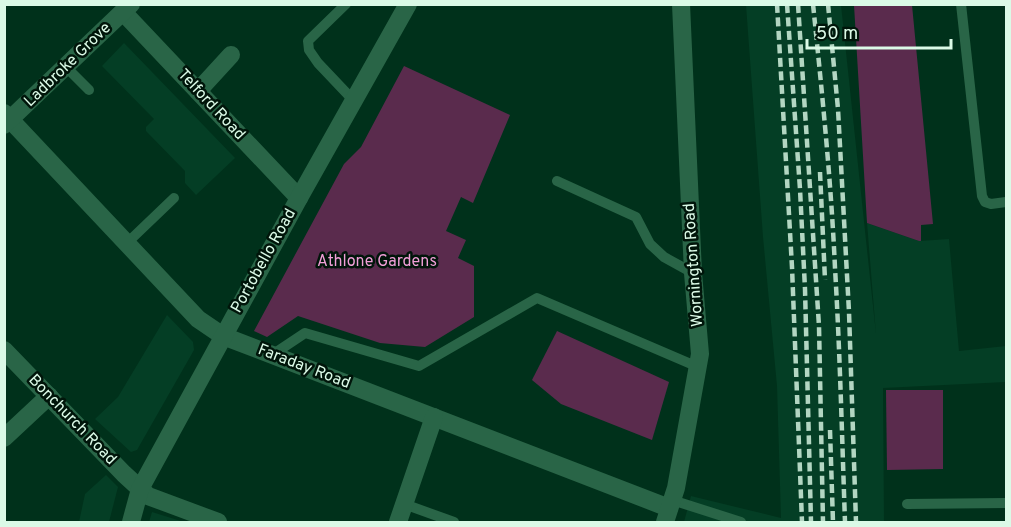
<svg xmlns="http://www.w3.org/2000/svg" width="1011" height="527" font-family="Overpass,sans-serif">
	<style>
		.built { fill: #043e25 }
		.green { fill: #5a2b4d }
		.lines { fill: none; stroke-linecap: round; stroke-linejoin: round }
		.lane { stroke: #296547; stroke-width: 10 }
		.street { stroke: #296547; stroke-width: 18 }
		.secondary { stroke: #296547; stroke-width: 18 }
		.rail { stroke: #b3d6c2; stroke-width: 4.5; stroke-dasharray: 9 4.5; stroke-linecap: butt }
		.labels { text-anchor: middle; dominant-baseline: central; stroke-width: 5; stroke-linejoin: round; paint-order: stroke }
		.street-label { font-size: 16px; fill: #dbfae7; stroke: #00150a }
		.park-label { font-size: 16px; fill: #f19fd8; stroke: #00150a }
	</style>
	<rect width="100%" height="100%" fill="#00311b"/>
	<g class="built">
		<polygon points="746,5 841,5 876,334 867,223 919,241 949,239 959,351 1006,346 1006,382 883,388 884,522 684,522 691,496 781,518 777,386 763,237"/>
		<polygon points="124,43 235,158 196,195 185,183 185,171 146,131 146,127 154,119 102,66"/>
		<polygon points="167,315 193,342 194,350 137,450 131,452 95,419 118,397"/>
		<polygon points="106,475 118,487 109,522 79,522 85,494"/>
		<polygon points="152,512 184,522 149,522"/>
	</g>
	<g class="green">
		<polygon points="854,5 912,5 933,224 921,225 921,241 919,241 867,223"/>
		<polygon points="404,66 510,115 473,203 461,197 446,231 466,240 458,258 474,266 474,317 425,347 380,343 298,316 267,337 254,331 344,164 361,147"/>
		<polygon points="557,331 669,382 652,440 561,404 532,380"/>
		<polygon points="943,390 943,469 887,470 886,390"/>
	</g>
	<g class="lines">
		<g class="lane">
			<polyline points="346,4 308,41 309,50 318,63 354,101"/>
			<polyline points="961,4 982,196 985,202 991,204 1006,202"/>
			<polyline points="66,67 89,90"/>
			<polyline points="557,181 636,217 650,244 664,257 693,273"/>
			<polyline points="127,243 174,198"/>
			<polyline points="272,355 305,333 419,366 537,298 698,367"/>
			<polyline points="672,500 741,522"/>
			<polyline points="404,504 454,522"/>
			<polyline points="907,504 1006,503"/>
		</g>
		<g class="street">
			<polyline points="123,12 299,198"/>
			<polyline points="198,91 231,55"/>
			<polyline points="4,113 198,319 223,336 669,508"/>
			<polyline points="4,350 124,474 148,496 218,522"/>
			<polyline points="4,438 49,396"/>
			<polyline points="131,522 140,489 299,198 408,4"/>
			<polyline points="398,522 434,417"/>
			<polyline points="665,522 676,488 700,354 693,273 681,4"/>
		</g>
		<polyline class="secondary" points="4,125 131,4"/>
		<g class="rail">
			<polyline points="777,4 792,267 802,522"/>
			<polyline points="787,4 800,189 805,289 811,522"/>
			<polyline points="798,4 819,326 823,522"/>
			<path d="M813,4C822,92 831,180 835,268C840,353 842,438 845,522"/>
			<polyline points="828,4 838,109 849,312 856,522"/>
			<polyline points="820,172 825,280"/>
			<polyline points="830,430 833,522"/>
		</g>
	</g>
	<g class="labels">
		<g class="street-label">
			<text transform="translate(68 65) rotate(-44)">Ladbroke Grove</text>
			<text transform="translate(211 105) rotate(47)">Telford Road</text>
			<text transform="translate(264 261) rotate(-61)">Portobello Road</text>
			<text transform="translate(694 265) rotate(-94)">Wornington Road</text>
			<text transform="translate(304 367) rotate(21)">Faraday Road</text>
			<text transform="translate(72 420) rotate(46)">Bonchurch Road</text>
		</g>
		<g class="park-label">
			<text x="377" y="262">Athlone Gardens</text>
		</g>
	</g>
	<rect width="1011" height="527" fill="none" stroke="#dbfae7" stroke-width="12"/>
	<path d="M807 39v9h144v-9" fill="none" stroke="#dbfae7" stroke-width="3"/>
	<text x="816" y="39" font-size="18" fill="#dbfae7" stroke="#00150a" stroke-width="4.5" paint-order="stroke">50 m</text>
</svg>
